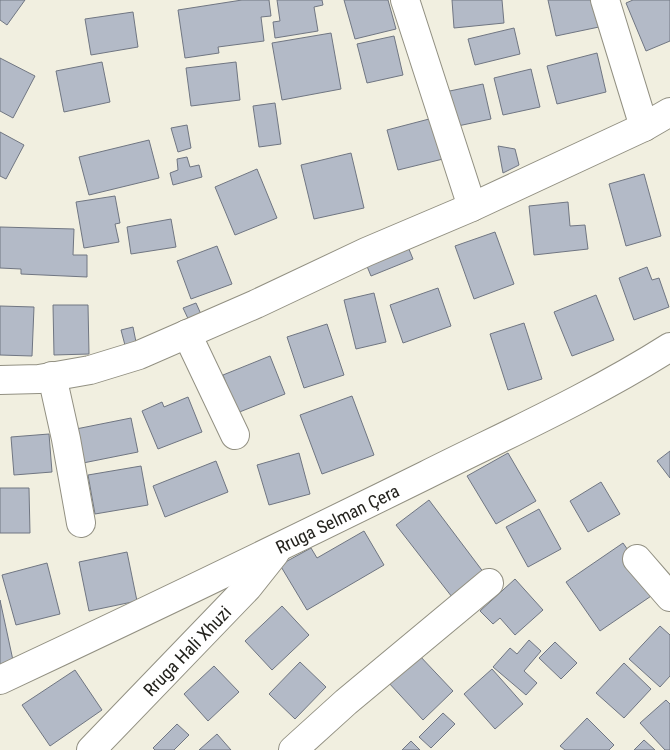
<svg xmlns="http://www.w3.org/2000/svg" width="670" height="750" font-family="'Roboto Condensed',sans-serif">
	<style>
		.building { fill: #b3bac7; stroke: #707682 }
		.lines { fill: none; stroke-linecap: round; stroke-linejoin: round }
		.minor-casing { stroke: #929082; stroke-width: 30 }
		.minor { stroke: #fff; stroke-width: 28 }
		.labels { text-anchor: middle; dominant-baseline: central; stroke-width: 4; stroke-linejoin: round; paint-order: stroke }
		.street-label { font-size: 18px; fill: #24231e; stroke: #fefced }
	</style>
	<rect width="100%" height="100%" fill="#f1efe0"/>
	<g class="building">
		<polygon points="0,0 25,0 7,25 0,20"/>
		<polygon points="242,0 269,0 271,16 261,17 264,41 218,47 219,53 185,58 178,10"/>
		<polygon points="277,0 322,0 323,5 314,7 318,31 275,38 273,22 280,21"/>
		<polygon points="344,0 388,0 396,29 355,39"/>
		<polygon points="452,0 502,0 504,23 454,28"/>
		<polygon points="548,0 593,0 599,27 556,36"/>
		<polygon points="633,0 670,0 670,41 646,51 626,3"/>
		<polygon points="133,12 138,47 91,55 85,19"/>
		<polygon points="514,28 520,54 475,65 468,39"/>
		<polygon points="331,33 341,89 282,100 272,43"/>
		<polygon points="394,36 403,75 367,83 357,44"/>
		<polygon points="597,53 606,92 557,104 547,66"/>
		<polygon points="0,58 35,76 13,118 0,111"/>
		<polygon points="102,62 110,102 64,112 56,71"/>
		<polygon points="236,62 240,100 191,106 186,68"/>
		<polygon points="531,69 540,107 503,115 494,78"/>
		<polygon points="483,84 491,119 453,127 445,92"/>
		<polygon points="275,103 281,144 259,147 253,106"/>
		<polygon points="433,118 443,159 398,170 387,130"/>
		<polygon points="187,125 191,148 178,152 171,128"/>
		<polygon points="0,132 24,145 6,179 0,176"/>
		<polygon points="149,140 159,178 89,195 79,157"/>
		<polygon points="498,146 515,149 519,165 503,173"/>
		<polygon points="351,153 364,208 314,219 301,165"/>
		<polygon points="187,157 190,167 199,165 202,177 173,185 170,173 178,170 177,159"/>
		<polygon points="257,169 277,218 235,235 215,187"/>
		<polygon points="644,174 661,236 626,246 609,184"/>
		<polygon points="115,196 120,223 115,224 119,242 84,248 76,202"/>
		<polygon points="568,202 570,226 585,225 588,249 534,255 529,206"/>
		<polygon points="171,219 176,247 131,254 127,227"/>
		<polygon points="0,227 74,229 73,255 87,255 87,277 21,274 21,269 0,268"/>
		<polygon points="495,232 514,284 474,299 455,246"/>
		<polygon points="406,242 413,259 371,276 364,259"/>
		<polygon points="217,246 232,284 191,299 177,261"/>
		<polygon points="647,267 652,280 659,278 669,307 634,320 619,278"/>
		<polygon points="438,288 451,326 403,343 390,305"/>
		<polygon points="374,293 386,342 356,349 344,300"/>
		<polygon points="596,295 614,340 572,356 554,312"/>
		<polygon points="196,303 204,321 192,327 183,308"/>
		<polygon points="53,305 88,305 89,354 54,355"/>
		<polygon points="0,306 34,307 32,356 0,355"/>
		<polygon points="524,323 542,379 508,390 490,334"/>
		<polygon points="327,324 344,375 304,388 287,337"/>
		<polygon points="133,327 137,347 126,349 121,330"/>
		<polygon points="270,356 285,394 237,413 223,375"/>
		<polygon points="352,396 374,455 322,474 300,415"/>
		<polygon points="188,397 202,432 158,449 142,411 162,402 164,407"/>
		<polygon points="131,418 138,452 83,463 76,429"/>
		<polygon points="49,434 52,472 14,475 11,437"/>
		<polygon points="670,451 670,478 657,461"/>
		<polygon points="299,453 310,494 269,505 257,465"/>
		<polygon points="508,453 536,501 496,524 467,476"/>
		<polygon points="216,461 228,492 165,517 153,486"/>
		<polygon points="141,466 148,505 95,514 88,475"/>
		<polygon points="601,482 620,514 588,532 570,501"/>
		<polygon points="0,488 29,488 30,533 0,533"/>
		<polygon points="429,500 484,573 452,597 396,525"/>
		<polygon points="539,509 561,549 528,567 506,527"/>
		<polygon points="364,531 384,565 307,610 280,565 311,548 317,558"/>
		<polygon points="623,543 657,592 600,631 566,582"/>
		<polygon points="127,552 137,601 89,611 79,562"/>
		<polygon points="47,563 60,614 16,625 2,575"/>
		<polygon points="515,579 543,610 515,635 500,618 493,624 480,611"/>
		<polygon points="0,600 14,665 0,668"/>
		<polygon points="282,606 309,635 272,670 245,641"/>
		<polygon points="660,626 670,635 670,676 660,687 629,659"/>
		<polygon points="529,640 541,651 524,671 537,683 526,695 493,667 510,648 517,654"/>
		<polygon points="555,642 577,663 561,679 539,658"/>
		<polygon points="418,654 453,691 423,720 388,682"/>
		<polygon points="300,662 326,687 295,719 269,694"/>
		<polygon points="624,663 651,689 624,718 596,693"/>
		<polygon points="214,666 239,692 208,721 184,694"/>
		<polygon points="492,669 523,704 495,729 464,694"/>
		<polygon points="75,670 102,710 50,746 22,705"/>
		<polygon points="666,700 670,704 670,750 665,750 640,723"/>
		<polygon points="443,713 455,724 431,748 419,737"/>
		<polygon points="587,718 614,745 609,750 565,750 560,746"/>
		<polygon points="177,724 189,735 174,750 155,750 153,748"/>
		<polygon points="217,734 231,750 199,750"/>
		<polygon points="644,740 655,750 634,750"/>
		<polygon points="411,741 420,750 402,750"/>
	</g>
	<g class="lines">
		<g class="minor-casing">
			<g id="minor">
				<polyline points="405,0 472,207"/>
				<polyline points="605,0 644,127"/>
				<polyline points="187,334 235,435"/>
				<polyline points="52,376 66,439 81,523"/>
				<polyline points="0,380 39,379 90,370 139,355 256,304 366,252 472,207 644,127 670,112"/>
				<polyline points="637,559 670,597"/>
				<path id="s1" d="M0,680C143,613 284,545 426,475C508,434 593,396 670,347"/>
				<path id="s2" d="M91,750L248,587L275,553"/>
				<polyline points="293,750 346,702 489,583"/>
			</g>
		</g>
		<use href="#minor" class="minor"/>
	</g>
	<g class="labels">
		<g class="street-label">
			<text stroke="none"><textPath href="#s1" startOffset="374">Rruga Selman Çera</textPath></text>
			<text stroke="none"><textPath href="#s2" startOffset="138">Rruga Hali Xhuzi</textPath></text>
		</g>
	</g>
</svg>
